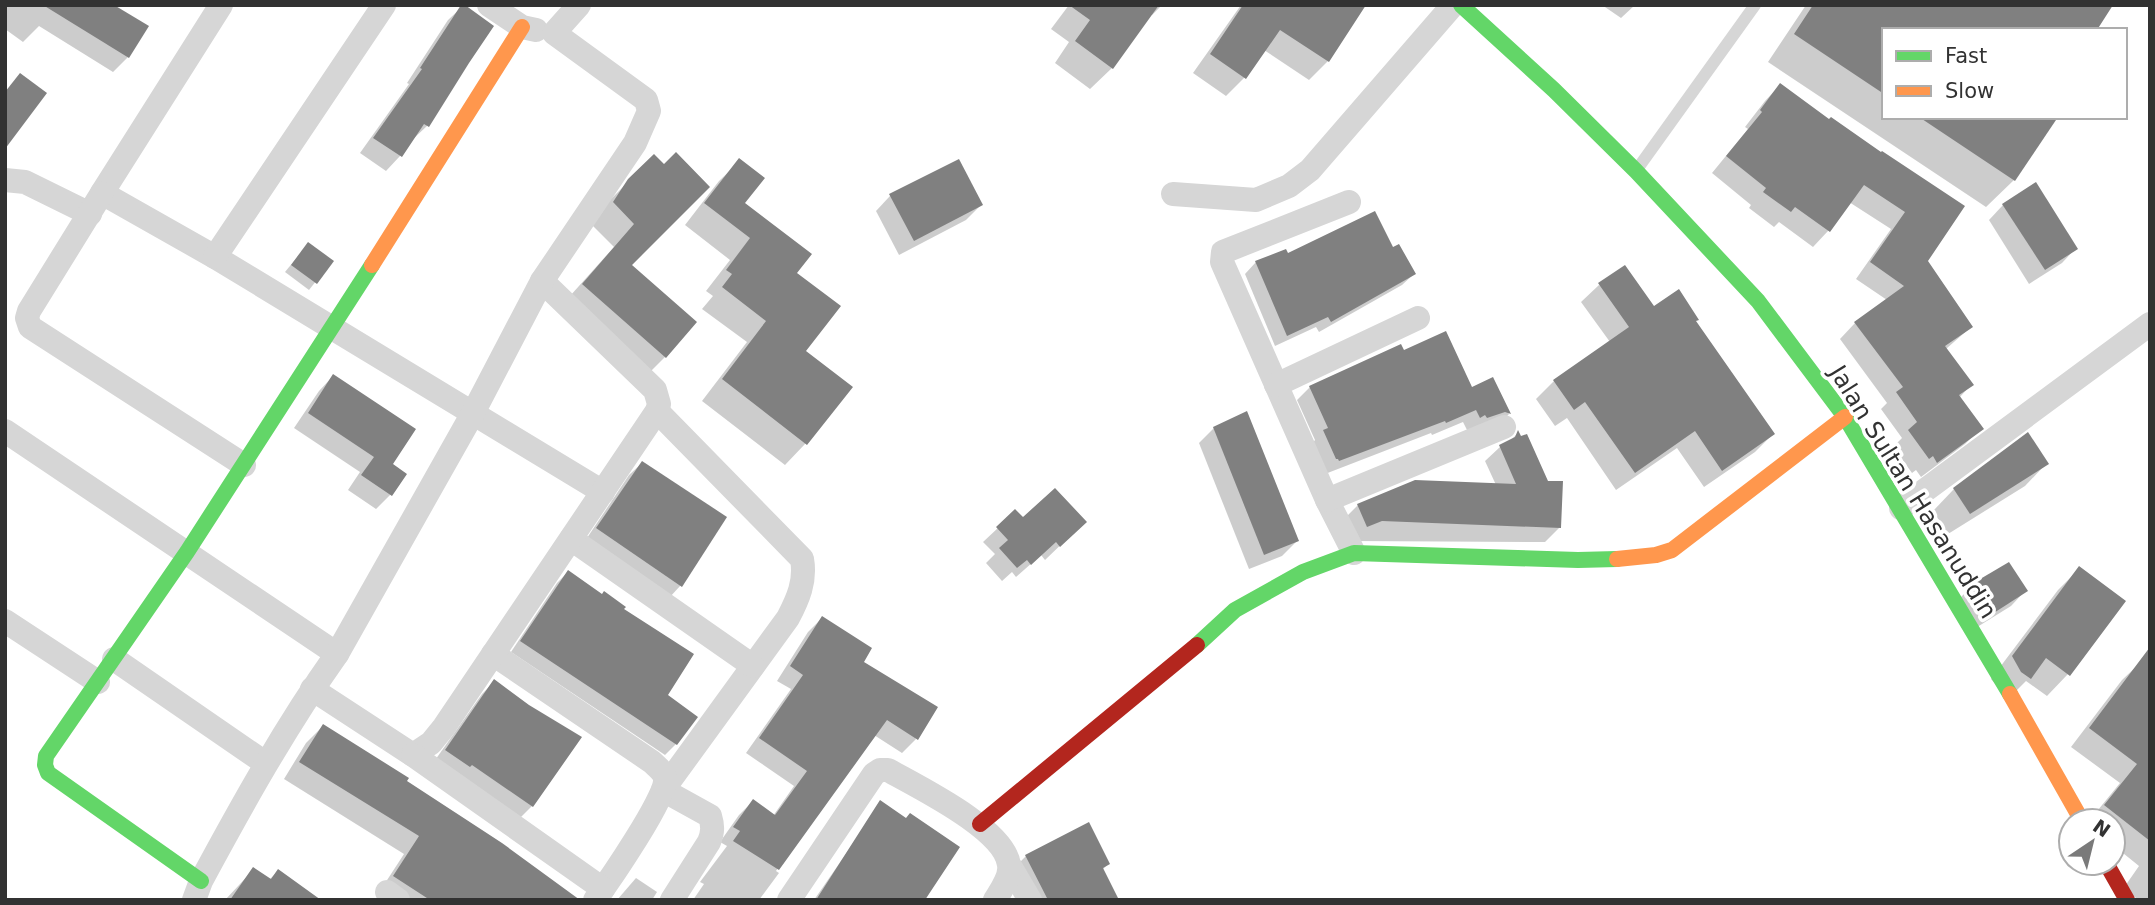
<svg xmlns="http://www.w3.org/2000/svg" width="2155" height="905" font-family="'DejaVu Sans',sans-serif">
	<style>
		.shadow { fill: #0003 }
		.building { fill: #808080 }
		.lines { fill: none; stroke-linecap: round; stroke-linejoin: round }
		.lane { stroke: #d6d6d6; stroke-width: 12 }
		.street { stroke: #d6d6d6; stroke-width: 24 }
		.fast { stroke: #63d668; stroke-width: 16 }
		.slow { stroke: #ff974d; stroke-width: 16 }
		.jam { stroke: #b3261e; stroke-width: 16 }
		.labels { text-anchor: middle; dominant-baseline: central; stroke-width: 7; stroke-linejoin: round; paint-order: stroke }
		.street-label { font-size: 24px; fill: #323232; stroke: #fff }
	</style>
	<rect width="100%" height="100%" fill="#fff"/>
	<g class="shadow">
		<polygon points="5,5 111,5 128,57 113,72 39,26 23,42 5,29"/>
		<polygon points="1069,5 1162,5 1152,15 1151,14 1112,68 1090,89 1055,63 1069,42 1051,29"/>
		<polygon points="1241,5 1355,5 1328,61 1309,80 1264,50 1244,78 1226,96 1193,73"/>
		<polygon points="1602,5 1635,5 1621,18"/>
		<polygon points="1806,5 2111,5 1884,30 1884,117 2056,117 2014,180 1986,207 1768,62"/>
		<polygon points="463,6 427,126 412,140 400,156 386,171 360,153 409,84 407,83 448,20"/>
		<polygon points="1780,85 1829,121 1882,153 1926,261 1971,327 1946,349 1971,385 1959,398 1981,428 1965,444 1921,477 1916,470 1912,473 1893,447 1902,438 1881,409 1887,403 1840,339 1855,323 1887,300 1856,279 1891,229 1849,202 1828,231 1813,247 1779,222 1774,227 1749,208 1751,205 1712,173 1748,129 1745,127 1765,101"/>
		<polygon points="654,156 629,265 665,357 644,378 561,306 614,247 592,225 607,203"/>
		<polygon points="740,161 742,203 795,273 804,351 850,387 805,444 785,465 702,401 747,342 702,309 713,296 706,291 730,260 685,225 719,181"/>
		<polygon points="890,196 981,205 966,220 899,255 876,211"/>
		<polygon points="2003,205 2076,248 2062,263 2029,284 1989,220"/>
		<polygon points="308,244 332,261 309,290 285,272"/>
		<polygon points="1392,250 1414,274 1402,285 1319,332 1316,327 1275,346 1245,274 1256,262 1287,256"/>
		<polygon points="1599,285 1653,308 1694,322 1773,434 1755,452 1704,487 1677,448 1616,490 1567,418 1555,426 1536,399 1554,381 1610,342 1581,302"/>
		<polygon points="1403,352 1472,389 1493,380 1509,414 1496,427 1467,430 1463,422 1432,435 1431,433 1325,474 1311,445 1315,440 1297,400 1310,387"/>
		<polygon points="333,376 391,465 391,494 376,509 348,490 360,472 294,428 319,391"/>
		<polygon points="1214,428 1297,541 1282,556 1249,569 1199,443"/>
		<polygon points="1518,433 1560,527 1545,542 1352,541 1343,520 1358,505 1496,485 1485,461 1500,447 1509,442"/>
		<polygon points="642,463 681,585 669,598 585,541 629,475"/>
		<polygon points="2046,464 2025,486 1948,534 1933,511 1954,489"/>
		<polygon points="1015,512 1023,520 1070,536 1045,560 1041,555 1016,577 1012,572 1002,581 986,563 995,554 983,542"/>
		<polygon points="2080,568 2068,674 2047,696 2026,681 2008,699 1991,679 2058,590"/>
		<polygon points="568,572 665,696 676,744 665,755 511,652 557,583"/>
		<polygon points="1971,587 2025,591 2011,606 1974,629 1957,601"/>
		<polygon points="822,618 862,662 916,739 902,753 874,735 776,871 779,873 759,900 693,900 704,884 700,882 727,846 720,842 739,815 753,801 773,816 794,786 746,753 791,689 777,681 808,632"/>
		<polygon points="2141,662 2150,669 2150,900 2139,900 2123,889 2139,866 2113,845 2113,821 2089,821 2120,783 2071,747 2122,680"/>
		<polygon points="494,682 532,806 520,818 433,763 482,694"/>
		<polygon points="323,726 405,782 554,900 387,900 378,894 404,854 284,779 306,743"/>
		<polygon points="870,819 923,900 814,900"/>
		<polygon points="1026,856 1108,864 1102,870 1117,900 1027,900 1011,871"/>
		<polygon points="254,869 269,880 278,871 318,900 225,900"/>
		<polygon points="636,878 657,892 652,900 617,900"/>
	</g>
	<g class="building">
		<polygon points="43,5 114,5 149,26 129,58"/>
		<polygon points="461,5 465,5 494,26 469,63 429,127 424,124 402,157 373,138 422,69 420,68"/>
		<polygon points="1069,5 1159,5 1113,69 1075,41 1090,20"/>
		<polygon points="1243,5 1366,5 1329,62 1280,30 1246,79 1210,54"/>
		<polygon points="1813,5 2113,5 2097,30 1884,30 1884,94 1794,34"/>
		<polygon points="20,73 47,93 5,149 5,92"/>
		<polygon points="1780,83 1829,119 1831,117 1881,152 1882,151 1965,206 1928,261 1973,327 1945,346 1974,385 1959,395 1984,429 1937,463 1933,456 1929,459 1908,430 1917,422 1896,392 1903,387 1854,322 1904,286 1870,262 1905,212 1864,185 1830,232 1795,207 1791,212 1763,192 1766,188 1726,156 1762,112 1760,110"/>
		<polygon points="1919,117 2058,117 2015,181"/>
		<polygon points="676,152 710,187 632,265 697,322 666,358 582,284 634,224 613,202 628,179 654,154 664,164"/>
		<polygon points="739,158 765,178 745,203 812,254 797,273 841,306 806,351 853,387 807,445 722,379 766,321 722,287 732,274 726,270 750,238 704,203"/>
		<polygon points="959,159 983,205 914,241 889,194"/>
		<polygon points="2036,182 2078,249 2045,270 2002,204"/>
		<polygon points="1375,211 1393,247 1399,244 1416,274 1331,322 1328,317 1287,336 1255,261 1286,249 1288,253"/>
		<polygon points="308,242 334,261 317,284 291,265"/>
		<polygon points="1625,265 1654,306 1679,289 1699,320 1696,321 1775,434 1722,471 1695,431 1635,473 1585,402 1574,410 1553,380 1629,327 1598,283"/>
		<polygon points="1446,331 1472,387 1493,377 1511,414 1505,412 1487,418 1485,415 1480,418 1476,410 1446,423 1445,421 1339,461 1338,459 1336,459 1323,430 1328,428 1309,386 1401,344 1404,350"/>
		<polygon points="333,374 416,429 393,464 407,474 392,496 361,475 374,457 308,413"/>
		<polygon points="1247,411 1299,541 1264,555 1213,427"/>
		<polygon points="1518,430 1521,436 1527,434 1548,481 1563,481 1561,528 1382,521 1367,527 1357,504 1415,480 1516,484 1499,445 1515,437"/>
		<polygon points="2028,432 2049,464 1970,514 1953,488"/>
		<polygon points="642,461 727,517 682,587 596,528"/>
		<polygon points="1055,488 1087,522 1060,547 1056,542 1031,565 1027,560 1017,568 999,548 1008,540 996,527 1015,509 1023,517"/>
		<polygon points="2009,562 2028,591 1989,616 1970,585"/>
		<polygon points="2079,566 2126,601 2070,676 2046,658 2031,679 2021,672 2012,656"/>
		<polygon points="568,570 602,594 604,591 626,607 624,609 694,654 668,695 698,717 677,745 520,641"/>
		<polygon points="822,616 872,648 864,662 938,707 918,740 887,720 779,870 733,841 740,831 733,827 753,799 775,815 807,771 759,738 803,675 790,666"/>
		<polygon points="2150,647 2150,841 2104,805 2137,764 2089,728"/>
		<polygon points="494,679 529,705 582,737 533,807 472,765 470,767 445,750"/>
		<polygon points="323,724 409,778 407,781 502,843 580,900 430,900 393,876 419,836 299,762"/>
		<polygon points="880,800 906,818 910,813 960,847 925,900 816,900"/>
		<polygon points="1089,822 1110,864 1103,868 1119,900 1048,900 1025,855"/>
		<polygon points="253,867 271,879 278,869 321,900 230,900"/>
	</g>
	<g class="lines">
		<polyline class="lane" points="1638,168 1755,5"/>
		<g class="street">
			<polyline points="221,5 102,193 215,257 603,492"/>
			<polyline points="489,5 522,27 536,30"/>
			<polyline points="5,180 25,182 90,214"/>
			<polyline points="102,193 29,311 27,318 30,327 244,465"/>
			<polyline points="1173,194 1256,200 1289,186 1310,170 1453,5"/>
			<polyline points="1349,202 1223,252 1222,262 1327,500 1354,553"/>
			<polyline points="215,257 384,5"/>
			<polyline points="1276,385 1418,318"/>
			<path d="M657,411L802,559C806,581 798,599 788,618L663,790L710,816C713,826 713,832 709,842L672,900"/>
			<polyline points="5,431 337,654"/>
			<polyline points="1327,500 1504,427"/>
			<polyline points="1901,508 2150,324"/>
			<polyline points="571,539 753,666"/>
			<polyline points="5,621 98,682"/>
			<path d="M493,654L652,762C657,767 665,772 665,780C666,798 609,881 595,900"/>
			<polyline points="114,659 265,763"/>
			<polyline points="312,689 413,755 431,743 444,727 657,411 659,404 655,390 542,281"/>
			<polyline points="413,755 603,889"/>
			<polyline points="1010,866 1030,900"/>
			<polyline points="387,892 398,900"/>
			<path d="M194,900L201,881C243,803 286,726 337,654L473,413L542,281L635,143L649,111L646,100L554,33L579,5"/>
			<path d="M789,900L874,774L880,770H888C918,787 1005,829 1009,865C1011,877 1001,890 995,900"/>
		</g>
		<g class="fast">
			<polyline points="1461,5 1554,90 1636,171 1758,301 1845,417 2010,694"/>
			<polyline points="1197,645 1235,610 1303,572 1354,553 1578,560 1617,559"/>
			<polyline points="201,881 48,773 45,765 46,756 187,552 372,265"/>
		</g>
		<g class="slow">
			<polyline points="372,265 522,27"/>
			<polyline points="1617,559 1656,555 1672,550 1845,417"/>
			<polyline points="2010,694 2082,821"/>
		</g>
		<g class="jam">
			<polyline points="980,824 1197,645"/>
			<polyline points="2106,863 2127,900"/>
		</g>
	</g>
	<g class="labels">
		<g class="street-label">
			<text transform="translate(1913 492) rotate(58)">Jalan Sultan Hasanuddin</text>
		</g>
	</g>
	<rect width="2155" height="905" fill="none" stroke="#323232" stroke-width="14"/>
	<rect x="1882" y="28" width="245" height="91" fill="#ffffff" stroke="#adadad" stroke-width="2"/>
	<rect x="1896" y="51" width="35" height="10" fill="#63d668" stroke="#adadad" stroke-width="2"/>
	<text x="1945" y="63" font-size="21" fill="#323232">Fast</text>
	<rect x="1896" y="86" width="35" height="10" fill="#ff974d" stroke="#adadad" stroke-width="2"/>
	<text x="1945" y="98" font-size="21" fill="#323232">Slow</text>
	<g transform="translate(2092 842) rotate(35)"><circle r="33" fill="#ffffff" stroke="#adadad" stroke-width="2"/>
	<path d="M0-5L12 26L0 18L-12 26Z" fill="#7a7a7a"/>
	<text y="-10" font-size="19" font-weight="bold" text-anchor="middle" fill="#323232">N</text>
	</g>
</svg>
